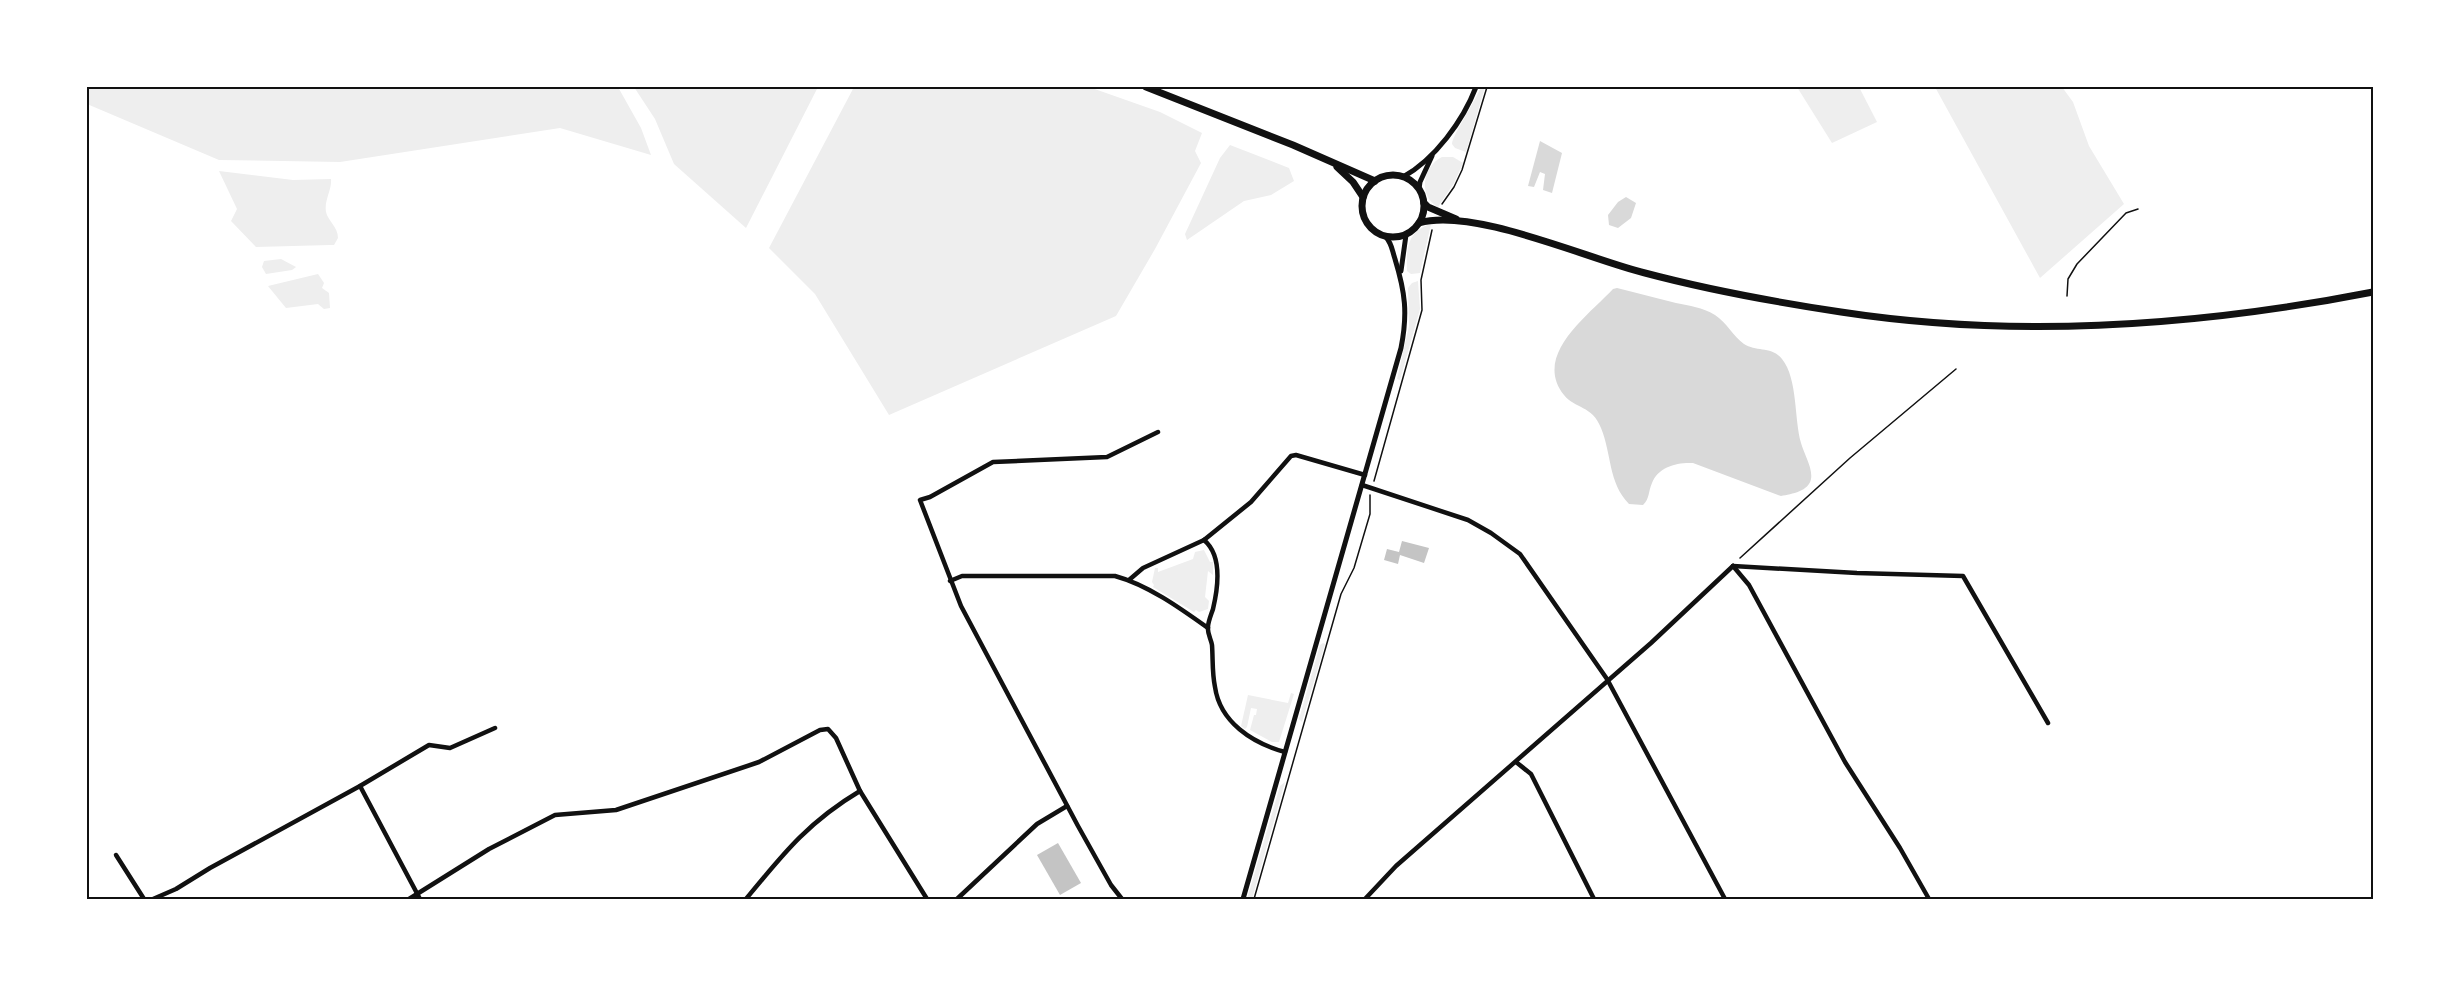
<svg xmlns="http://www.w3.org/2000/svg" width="2460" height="986" font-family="'Fira Sans Condensed',sans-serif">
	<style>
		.green { fill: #eee }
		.water { fill: #d9d9d9 }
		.building { fill: #c4c4c4 }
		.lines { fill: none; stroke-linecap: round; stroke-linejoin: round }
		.path { stroke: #111; stroke-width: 1.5 }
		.minor { stroke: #111; stroke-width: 4.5 }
		.tertiary { stroke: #111; stroke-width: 5 }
		.primary { stroke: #111; stroke-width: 7 }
		.neatline { fill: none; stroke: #111; stroke-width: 2 }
	</style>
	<rect width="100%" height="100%" fill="#fff"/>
	<g class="green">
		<polygon points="87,87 618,87 641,128 651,155 560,128 340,162 219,160 87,104"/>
		<polygon points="634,87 818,87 746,228 674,164 655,119"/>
		<polygon points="854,87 1089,87 1160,112 1202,133 1195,151 1201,163 1155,249 1116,316 889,415 815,294 769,248"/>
		<path d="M1481,87H1485L1466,152L1455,148L1452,144C1452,136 1476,100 1481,87Z"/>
		<polygon points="1797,87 1859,87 1877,122 1832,143"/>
		<polygon points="1935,87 2062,87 2073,102 2089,146 2124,204 2040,278"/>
		<polygon points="1230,145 1289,168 1294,181 1271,195 1244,201 1187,240 1185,234 1220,158"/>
		<path d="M1442,157H1453L1463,163L1454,183L1438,207C1418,196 1422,167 1442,157Z"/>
		<path d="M219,171L293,180L331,179C332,190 324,200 326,212C328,221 338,227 338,238L334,245H330L256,247L231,221L237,209Z"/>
		<path d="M1431,224L1420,273L1411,274L1407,271C1406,249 1407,231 1431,224Z"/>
		<polygon points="281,259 296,267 292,270 266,274 262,267 264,261"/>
		<polygon points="318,274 324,283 322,288 329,293 330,308 324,309 318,304 286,308 268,286"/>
		<polygon points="1418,281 1420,309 1400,380 1397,379 1409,326 1408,288 1412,283"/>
		<polygon points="1204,550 1210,562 1213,562 1213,575 1208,571 1205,597 1209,601 1208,609 1199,612 1196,610 1194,612 1153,587 1154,585 1152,582 1155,568 1158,568 1158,572 1193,559 1195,552"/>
		<polygon points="1323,643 1325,644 1302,722 1299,719 1320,645"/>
		<polygon points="1291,693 1294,694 1279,742 1272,742 1250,730 1254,715 1256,715 1257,709 1251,708 1247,727 1245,729 1241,726 1248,695 1288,703"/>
		<polygon points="1285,782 1252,899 1247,899 1280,786"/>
	</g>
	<g class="water">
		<polygon points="1540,141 1562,153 1552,193 1543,190 1545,174 1540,172 1534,187 1528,186"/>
		<polygon points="1626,197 1636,203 1631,218 1618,228 1609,225 1608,215 1618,202"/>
		<path d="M1617,288C1637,293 1656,298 1676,303C1690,306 1702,307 1715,315C1727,323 1733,336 1744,344C1756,352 1772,346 1782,359C1798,379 1794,419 1801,443C1804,454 1813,468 1811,479C1809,491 1792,494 1781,496L1693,463C1677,462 1658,467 1652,483C1648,492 1650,498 1643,505L1629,504C1608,482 1612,455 1601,428C1592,405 1575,409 1564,395C1532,355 1589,315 1613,289Z"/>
	</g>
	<g class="building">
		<polygon points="1402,541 1429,548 1424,563 1400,555 1398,564 1384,560 1387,549 1399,552"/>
		<polygon points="1058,843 1081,883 1060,895 1037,855"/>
	</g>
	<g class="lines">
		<g class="path">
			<polyline points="1442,204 1454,187 1462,170 1487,87"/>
			<polyline points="2067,296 2068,279 2077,264 2126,213 2138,209"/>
			<polyline points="1374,481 1422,310 1421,280 1432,230"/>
			<polyline points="1740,558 1850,458 1956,369"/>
			<polyline points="1254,899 1341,594 1354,568 1370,514 1370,495"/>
		</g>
		<g class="minor">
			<polyline points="1362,485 1468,520 1491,533 1520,554 1607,679 1725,899"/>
			<path d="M1204,540C1223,556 1218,588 1213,609C1211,615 1208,622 1208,627C1207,633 1211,639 1212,645C1213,659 1212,673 1215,687C1220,722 1252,743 1285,752"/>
			<polyline points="1733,566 1857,573 1963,576 2048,723"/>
			<polyline points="1733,566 1749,585 1845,762 1900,848 1929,899"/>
			<polyline points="1129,580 1143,568 1204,540 1251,502 1291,456 1296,455 1365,475"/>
			<path d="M950,581L962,576H1115C1148,585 1180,608 1208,628"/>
			<polyline points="1516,762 1531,774 1594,899"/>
			<polyline points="360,786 420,899"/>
			<polyline points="116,855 144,899"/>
			<polyline points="153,899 176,889 210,868 360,786 429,745 450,748 495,728"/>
			<polyline points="409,899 489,849 555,815 616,810 759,762 820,730 828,729 836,738 860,791 927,899"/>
			<path d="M746,899C783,854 808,822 860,791"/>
			<polyline points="957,899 1037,824 1067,806"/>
			<polyline points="1122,899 1111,885 1078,826 961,606 920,500 930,497 993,462 1107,457 1158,432"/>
			<polyline points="1365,899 1396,866 1651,643 1733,566"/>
		</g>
		<g class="tertiary">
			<path d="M1403,177C1435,159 1463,121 1476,87"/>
			<polyline points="1419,189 1420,182 1432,156"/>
			<polyline points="1401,271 1406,235"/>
			<path d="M1243,899L1401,348C1408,313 1405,292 1395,259C1392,250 1392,244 1386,237"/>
		</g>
		<g class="primary">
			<polyline points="1146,87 1293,145 1375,181"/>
			<polyline points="1337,167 1353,182 1363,197"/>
			<circle cx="1393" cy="206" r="31"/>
			<polyline points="1424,203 1428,207 1456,219"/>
			<path d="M1419,223C1473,207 1588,259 1645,273C1709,290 1775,302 1841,312C2017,339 2199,326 2373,292"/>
		</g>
	</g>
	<rect width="2460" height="986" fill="none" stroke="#ffffff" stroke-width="177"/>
	<rect x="88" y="88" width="2284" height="810" class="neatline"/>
</svg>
